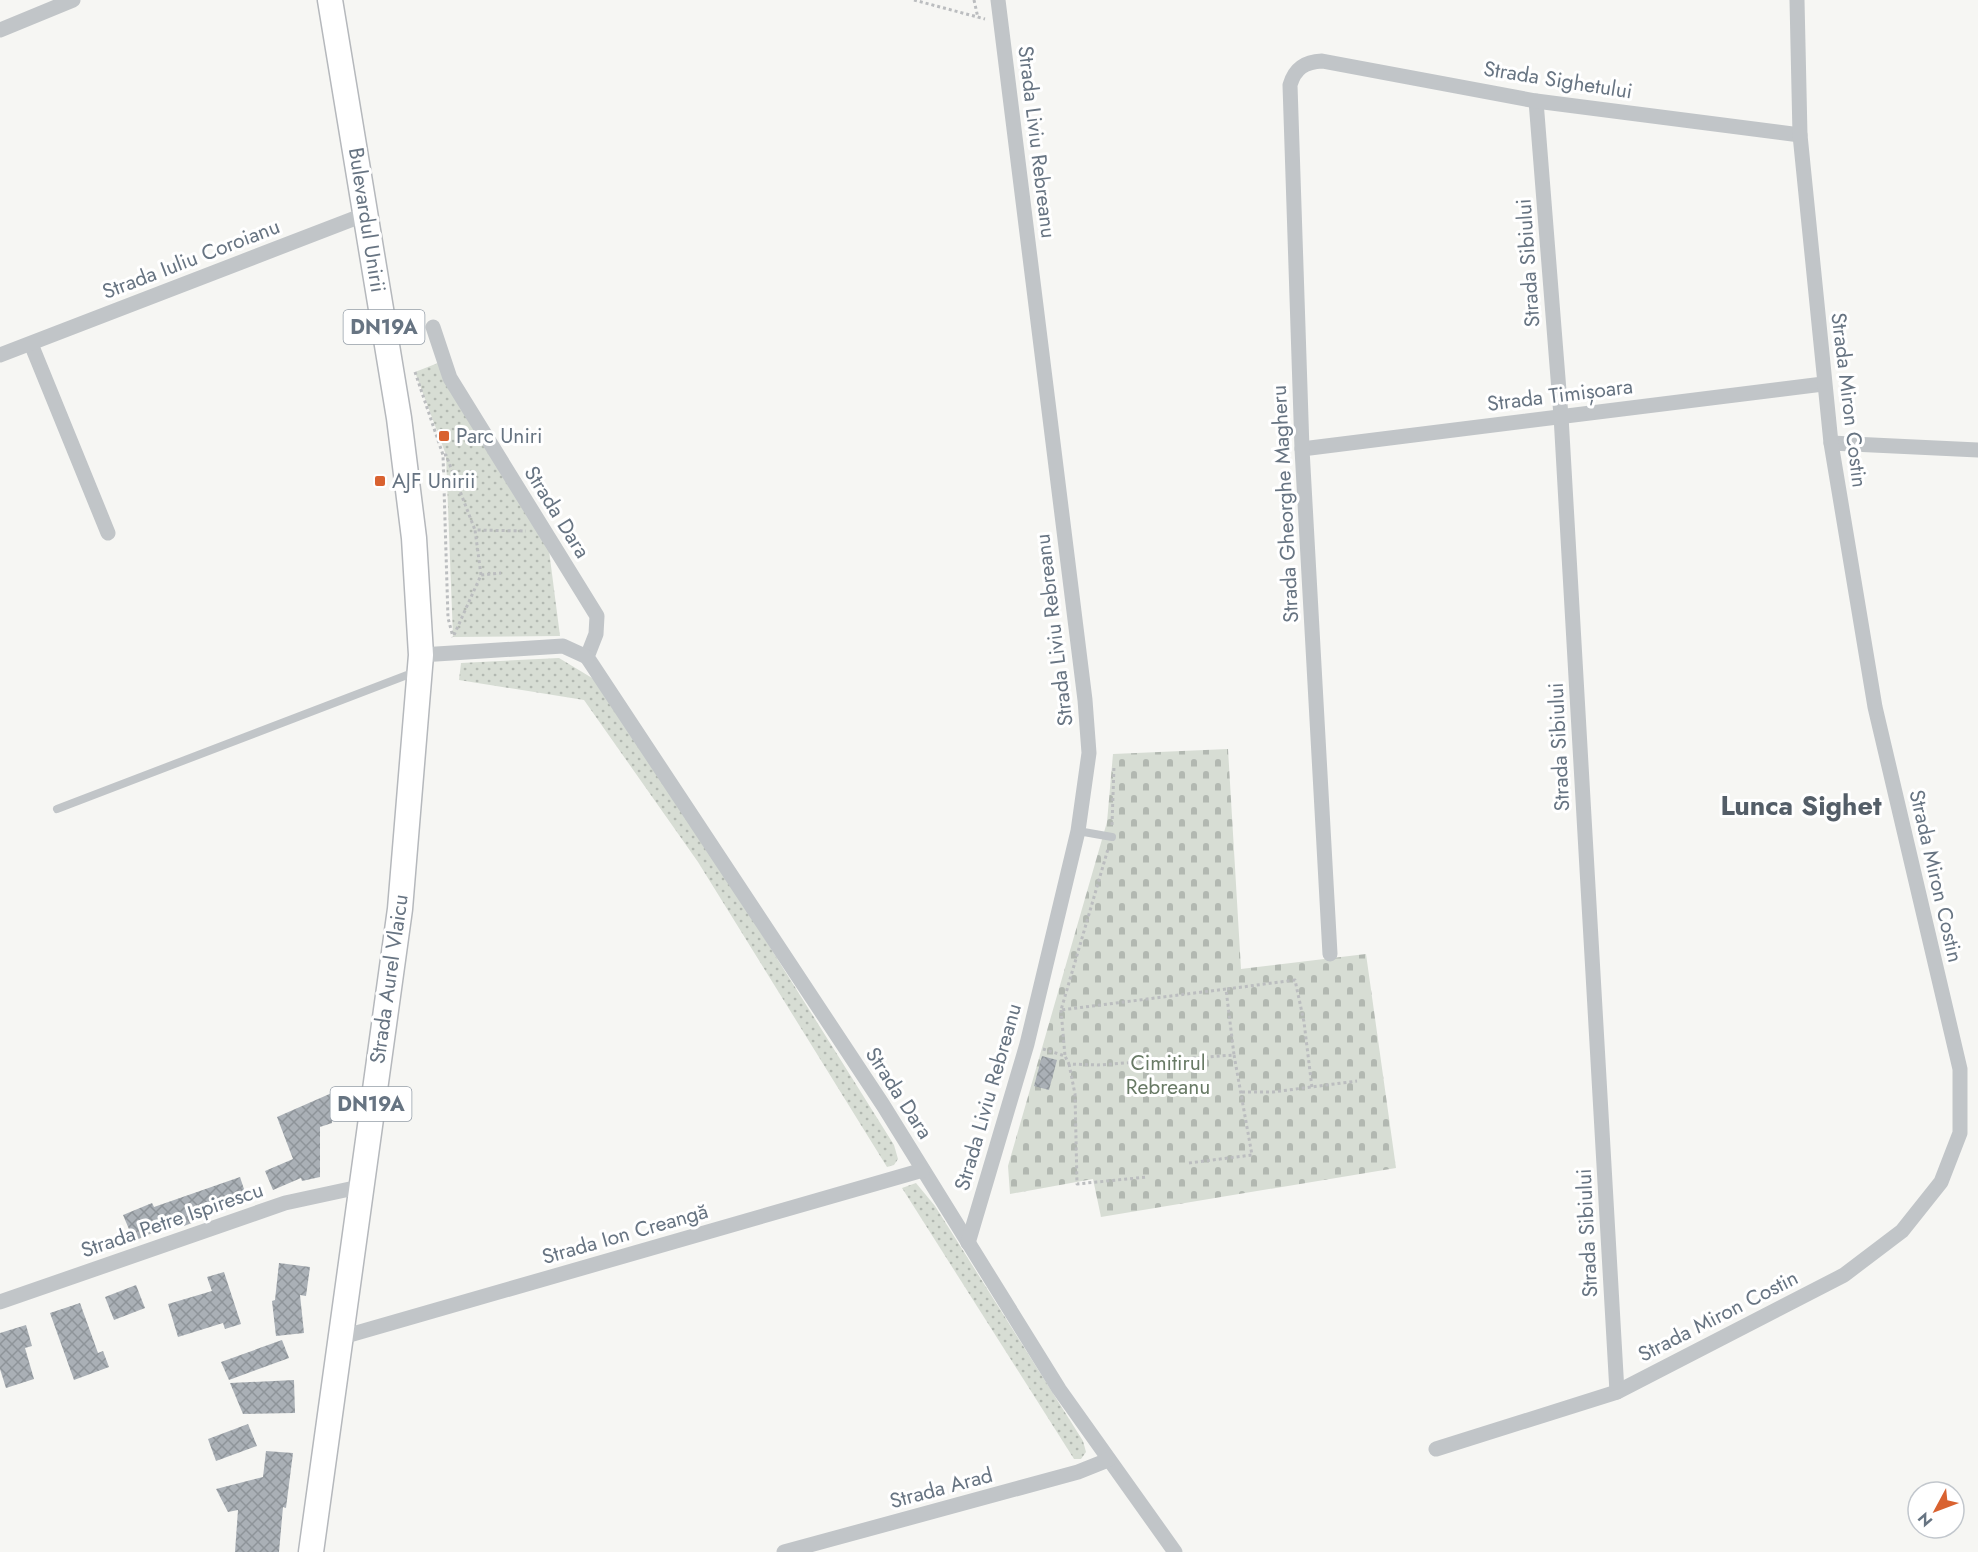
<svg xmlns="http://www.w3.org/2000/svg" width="1978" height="1552" font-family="Jost,sans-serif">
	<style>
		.grass { fill: url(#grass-dots) }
		.cemetery { fill: url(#cemetery-stones) }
		.building { fill: url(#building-cross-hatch) }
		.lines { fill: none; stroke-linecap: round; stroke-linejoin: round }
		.primary-casing { stroke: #b5b8bc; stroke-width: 27 }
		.path { stroke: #bbbdbf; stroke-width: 3; stroke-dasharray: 3 3; stroke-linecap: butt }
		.lane { stroke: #c1c5c8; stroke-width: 8 }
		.street { stroke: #c1c5c8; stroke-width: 15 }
		.primary { stroke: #fff; stroke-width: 24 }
		.poi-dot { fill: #d96230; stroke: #fff; stroke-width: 2 }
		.labels { text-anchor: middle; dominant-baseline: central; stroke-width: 6; stroke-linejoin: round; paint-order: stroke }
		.shield { fill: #fff; stroke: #959ea8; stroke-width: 1.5 }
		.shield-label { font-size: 20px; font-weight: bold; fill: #677482 }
		.street-label { font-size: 21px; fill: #677482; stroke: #fff }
		.poi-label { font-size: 21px; fill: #677482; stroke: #fff; text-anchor: start }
		.park-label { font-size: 21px; fill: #687a65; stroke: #fff }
		.district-label { font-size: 27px; font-weight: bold; fill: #545e68; stroke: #fff }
	</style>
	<defs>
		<pattern id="grass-dots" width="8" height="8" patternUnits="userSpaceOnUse" patternTransform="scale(1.5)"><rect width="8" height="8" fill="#d7ddd4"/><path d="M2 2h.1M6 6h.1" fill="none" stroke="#b2b8b1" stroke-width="1.8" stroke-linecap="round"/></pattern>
		<pattern id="cemetery-stones" width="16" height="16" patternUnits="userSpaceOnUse" patternTransform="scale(1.5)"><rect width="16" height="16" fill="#d7ddd4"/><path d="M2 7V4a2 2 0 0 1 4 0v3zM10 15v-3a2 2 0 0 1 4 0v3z" fill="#b2b8b1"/></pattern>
		<pattern id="building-cross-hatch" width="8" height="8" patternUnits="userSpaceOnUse" patternTransform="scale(1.5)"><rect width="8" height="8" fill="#aab0b6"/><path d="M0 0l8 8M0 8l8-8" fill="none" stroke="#8e9499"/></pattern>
	</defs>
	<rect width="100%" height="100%" fill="#f6f6f3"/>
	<g class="grass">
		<polygon points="443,361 547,535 560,636 453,637 446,455 415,372"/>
		<polygon points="559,658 597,681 721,869 894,1145 898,1159 894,1165 887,1167 698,862 584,700 459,680 461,663"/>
		<polygon points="916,1183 935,1206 1083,1441 1086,1452 1081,1459 1074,1459 902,1188"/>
	</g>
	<polygon class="cemetery" points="1228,749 1241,969 1366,954 1396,1168 1101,1217 1093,1179 1010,1194 1008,1166 1107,822 1113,754"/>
	<g class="building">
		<polygon points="1042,1056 1057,1060 1049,1090 1034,1086"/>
		<polygon points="334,1092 332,1123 320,1127 320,1177 302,1181 301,1178 273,1190 265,1171 293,1159 277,1117"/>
		<polygon points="240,1177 248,1201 184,1226 182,1220 134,1241 123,1215 152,1203 154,1207"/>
		<polygon points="279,1263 310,1267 306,1296 300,1295 304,1333 276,1336 272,1301 275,1300"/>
		<polygon points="224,1272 241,1324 225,1329 223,1323 178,1337 168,1304 212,1291 207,1277"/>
		<polygon points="136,1285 145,1308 114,1320 105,1297"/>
		<polygon points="80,1303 98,1353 103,1351 109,1367 74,1380 50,1313"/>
		<polygon points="26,1325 32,1346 25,1348 34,1379 6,1388 0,1369 0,1333"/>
		<polygon points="282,1340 289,1358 229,1380 221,1362"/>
		<polygon points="294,1380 295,1413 243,1414 230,1383"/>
		<polygon points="248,1424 257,1446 216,1461 208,1439"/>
		<polygon points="266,1451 293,1453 286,1508 283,1507 279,1552 235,1552 238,1510 228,1512 216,1489 263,1477"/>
	</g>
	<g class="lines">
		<g class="primary-casing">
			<polyline id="primary" points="311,1552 400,909 421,655 414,538 399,418 330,0"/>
		</g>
		<g class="path">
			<polyline points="914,0 985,19"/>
			<polyline points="974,0 978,18"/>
			<polyline points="415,372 443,455 448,618 453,637"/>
			<polyline points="444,455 446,455 475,530"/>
			<polyline points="481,575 475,530 526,531"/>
			<polyline points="454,635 481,575 501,573"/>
			<polyline points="1112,825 1114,766"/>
			<polyline points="1227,989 1295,980 1304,1022 1312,1088"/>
			<polyline points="1061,1010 1065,1056"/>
			<polyline points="1043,1049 1065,1056 1069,1064 1098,1065 1234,1055 1226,989 1061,1010 1108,849"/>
			<polyline points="1069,1064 1075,1094 1077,1184 1147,1177"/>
			<polyline points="1242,1092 1273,1092 1357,1081"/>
			<polyline points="1189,1163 1252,1155 1234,1055"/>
		</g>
		<g class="lane">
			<polyline points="57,809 415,672"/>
			<polyline points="1078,831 1112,837"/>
		</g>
		<g class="street">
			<polyline points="0,30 73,0"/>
			<polyline points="1536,101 1561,416 1617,1392"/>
			<polyline points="433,327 450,378 597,616 596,634 587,657 883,1105 1059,1389 1175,1552"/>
			<polyline points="31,344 108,533"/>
			<polyline points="0,355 366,214"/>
			<polyline points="1831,443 1978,450"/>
			<polyline points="1302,449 1823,384"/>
			<polyline points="421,655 563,646 587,657"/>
			<path d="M1330,954L1302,449L1290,85C1295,68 1305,62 1322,61L1536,101L1800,135"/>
			<polyline points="968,1243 1027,1044 1078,831 1089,753 1085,700 998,0"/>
			<polyline points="0,1302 285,1203 359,1187"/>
			<polyline points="339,1338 923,1170"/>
			<polyline points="1436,1449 1617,1392 1844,1275 1902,1231 1941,1182 1960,1133 1960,1069 1875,707 1831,443 1800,135 1797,0"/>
			<polyline points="784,1552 1078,1472 1108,1460"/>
		</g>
		<use href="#primary" class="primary"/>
	</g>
	<g class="poi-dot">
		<rect x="438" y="430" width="12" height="12" rx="3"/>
		<rect x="374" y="475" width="12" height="12" rx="3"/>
	</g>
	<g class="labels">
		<g class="shield">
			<rect x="343.5" y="310" width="81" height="34" rx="4.5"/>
			<rect x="330.5" y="1087" width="81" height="34" rx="4.5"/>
		</g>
		<g class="shield-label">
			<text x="384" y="327">DN19A</text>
			<text x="371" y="1104">DN19A</text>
		</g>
		<g class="street-label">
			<text transform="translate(1558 80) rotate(9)">Strada Sighetului</text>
			<text transform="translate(1037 142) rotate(83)">Strada Liviu Rebreanu</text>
			<text transform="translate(367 220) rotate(81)">Bulevardul Unirii</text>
			<text transform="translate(191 259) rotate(-21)">Strada Iuliu Coroianu</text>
			<text transform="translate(1528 263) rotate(-94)">Strada Sibiului</text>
			<text transform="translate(1560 395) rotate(-7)">Strada Timișoara</text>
			<text transform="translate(1849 400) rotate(83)">Strada Miron Costin</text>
			<text transform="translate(1285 504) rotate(-93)">Strada Gheorghe Magheru</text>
			<text transform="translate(557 512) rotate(58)">Strada Dara</text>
			<text transform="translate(1054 630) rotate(-97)">Strada Liviu Rebreanu</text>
			<text transform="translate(1559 747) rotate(-93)">Strada Sibiului</text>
			<text transform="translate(1936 876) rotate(77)">Strada Miron Costin</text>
			<text transform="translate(389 979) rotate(-82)">Strada Aurel Vlaicu</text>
			<text transform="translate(899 1093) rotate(57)">Strada Dara</text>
			<text transform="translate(988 1097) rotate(-74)">Strada Liviu Rebreanu</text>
			<text transform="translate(172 1220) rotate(-19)">Strada Petre Ispirescu</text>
			<text transform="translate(1587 1233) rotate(-93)">Strada Sibiului</text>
			<text transform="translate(625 1234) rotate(-16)">Strada Ion Creangă</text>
			<text transform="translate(1718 1316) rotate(-27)">Strada Miron Costin</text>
			<text transform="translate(941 1488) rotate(-15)">Strada Arad</text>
		</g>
		<g class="poi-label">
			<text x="456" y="436">Parc Uniri</text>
			<text x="392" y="481">AJF Unirii</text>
		</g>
		<g class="park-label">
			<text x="1168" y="1063">Cimitirul<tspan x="1168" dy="24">Rebreanu</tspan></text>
		</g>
		<g class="district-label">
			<text x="1801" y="805">Lunca Sighet</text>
		</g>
	</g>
	<g transform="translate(1936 1510) rotate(229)"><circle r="28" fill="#ffffff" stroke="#c2c7cd" stroke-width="1.5"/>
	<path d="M0-4.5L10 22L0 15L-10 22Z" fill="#d96230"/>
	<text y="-9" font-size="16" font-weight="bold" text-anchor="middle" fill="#677482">N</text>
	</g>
</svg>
